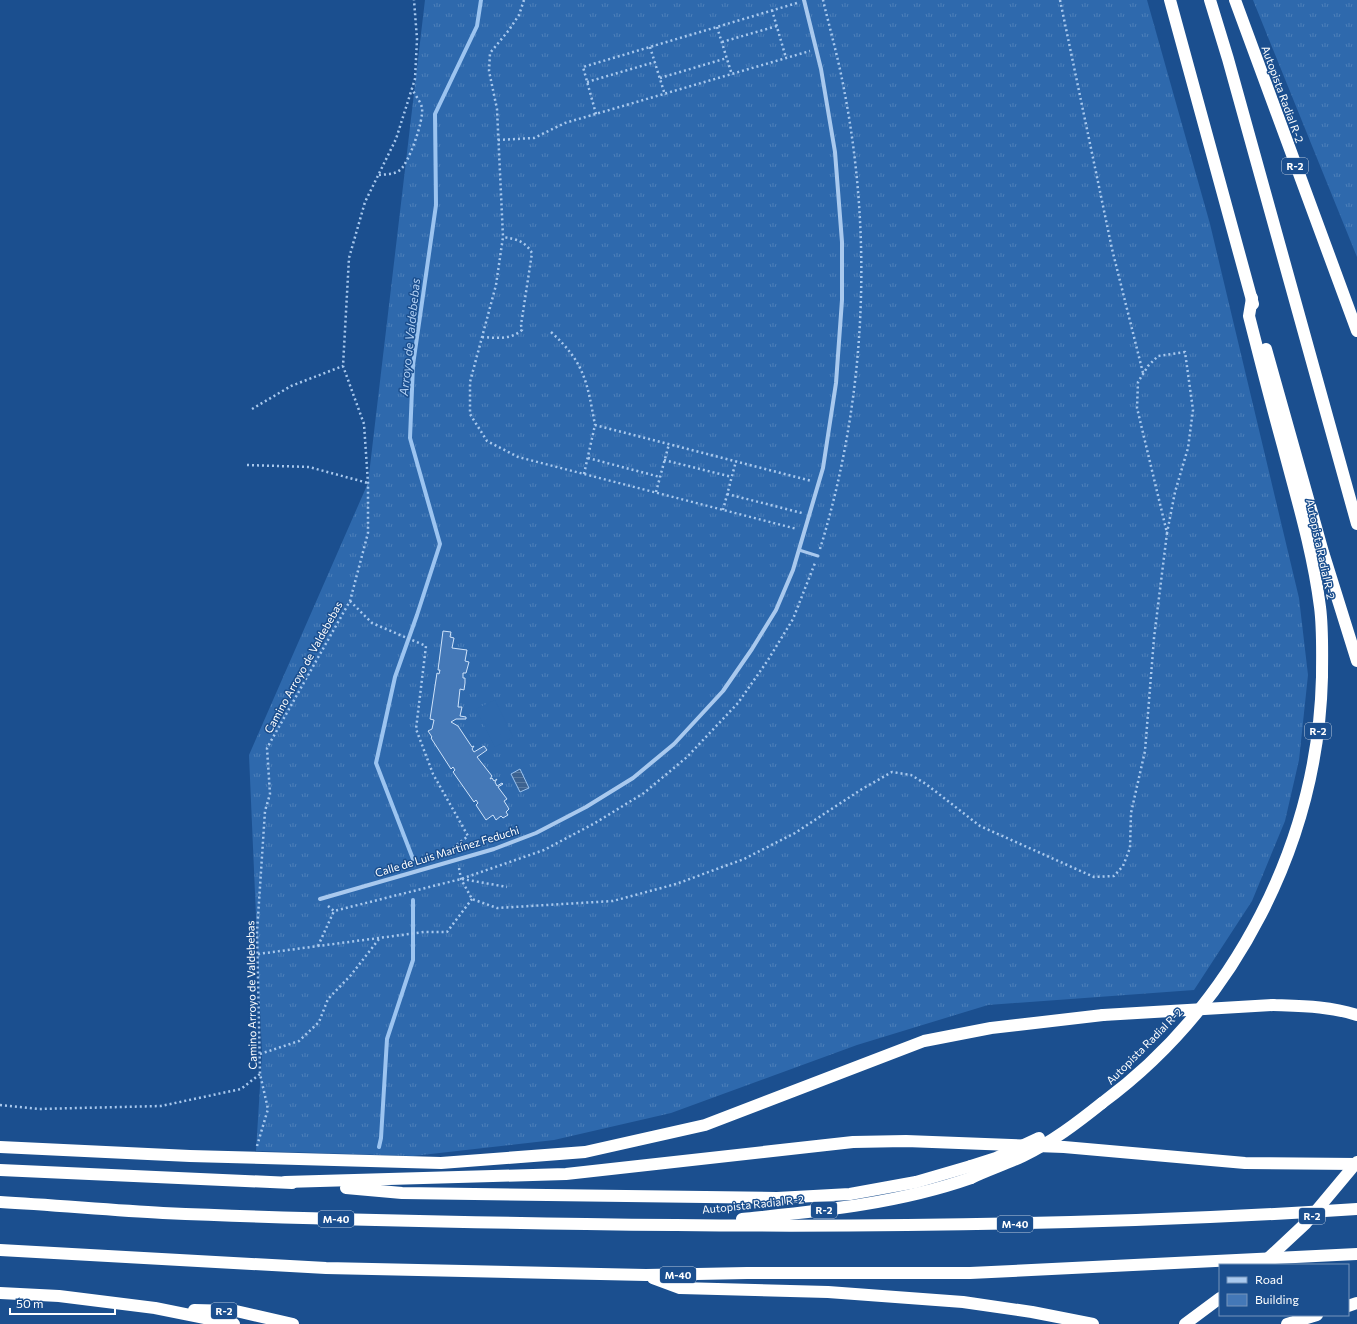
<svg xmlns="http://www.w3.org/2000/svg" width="1357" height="1324" font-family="Commissioner,sans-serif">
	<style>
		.grass { fill: url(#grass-tufts) }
		.pitch { fill: #2e69ad }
		.water { fill: url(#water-rules); stroke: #9cc4f0 }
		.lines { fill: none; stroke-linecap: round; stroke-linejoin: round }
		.stream { stroke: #9cc4f0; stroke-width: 4 }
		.building { fill: #4478b7; stroke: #cfe3fa }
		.path { stroke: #a9c9ee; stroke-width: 2.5; stroke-dasharray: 2 3; stroke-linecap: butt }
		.lane { stroke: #a9c9ee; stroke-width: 3 }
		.street { stroke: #a9c9ee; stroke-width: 4 }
		.highway { stroke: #fff; stroke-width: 12 }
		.highway-bridge { stroke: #fff; stroke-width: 12 }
		.labels { text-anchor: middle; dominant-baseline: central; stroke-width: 3; stroke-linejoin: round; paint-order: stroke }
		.shield { fill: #1b4f8f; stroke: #bbcadd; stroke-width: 1 }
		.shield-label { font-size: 10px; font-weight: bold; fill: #fff }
		.street-label { font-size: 11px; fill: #fff; stroke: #1b4f8f }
		.water-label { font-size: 12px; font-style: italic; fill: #b5d3f5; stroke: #1b4f8f }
	</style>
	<defs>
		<pattern id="grass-tufts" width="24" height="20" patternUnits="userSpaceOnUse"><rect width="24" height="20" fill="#2e69ad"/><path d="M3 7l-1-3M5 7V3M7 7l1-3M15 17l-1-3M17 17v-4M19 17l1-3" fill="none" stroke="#4d80b9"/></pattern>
		<pattern id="water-rules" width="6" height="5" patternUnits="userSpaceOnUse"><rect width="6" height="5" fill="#3c6290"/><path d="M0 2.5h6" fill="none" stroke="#597aa1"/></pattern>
	</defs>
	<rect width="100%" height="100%" fill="#1b4f8f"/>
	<g class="grass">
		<polygon points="425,0 1147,0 1210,224 1299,598 1308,675 1299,760 1285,821 1252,901 1194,990 988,1005 857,1045 671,1113 554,1140 413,1156 256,1151 262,1054 249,755 368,483"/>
		<polygon points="1253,0 1357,0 1357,257"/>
	</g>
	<polygon class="pitch" points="495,700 513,737 495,747 476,709"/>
	<polygon class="water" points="520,769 529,788 520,792 511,774"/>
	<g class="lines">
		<g class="stream">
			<polyline points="413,859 376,763 395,677 417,615 440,544 410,438 413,365 436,205 435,114 477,26 481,0"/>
			<polyline points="379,1147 381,1138 387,1039 413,960 413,900"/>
		</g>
	</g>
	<polygon class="building" points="443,631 451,632 450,637 454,638 452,648 467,650 465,661 469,662 466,673 463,673 463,678 465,678 465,683 464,690 460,689 458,707 462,707 460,716 466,717 466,719 456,719 451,722 458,726 472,747 474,746 472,749 474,752 484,746 487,750 477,757 492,776 490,779 492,778 494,781 497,779 495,782 497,786 502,783 503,784 498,787 507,799 504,801 509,809 506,812 508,815 503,818 501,816 496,820 493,815 486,820 476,805 478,803 476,800 474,802 453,772 455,770 453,767 451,769 431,738 432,737 428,731 432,729 434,720 430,719 437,673 439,674 440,670 438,670"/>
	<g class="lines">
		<g class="path">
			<polyline points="524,0 519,15 509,30 490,53 489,71 497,109 503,237 496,285 470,382 470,414 487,441 518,457 797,529"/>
			<polyline points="1060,0 1112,249 1143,373"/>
			<polyline points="772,10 786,58"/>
			<polyline points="717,27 732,75"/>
			<polyline points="722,42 777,26"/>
			<polyline points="650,47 665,95"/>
			<polyline points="660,78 727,58"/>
			<polyline points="587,82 655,62"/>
			<polyline points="596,114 583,67 797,3"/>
			<polyline points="498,140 534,138 565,123 810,51"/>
			<path d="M379,175C386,174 394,175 400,170C409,163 424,120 422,108C421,102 415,95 412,89"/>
			<path d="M551,332C585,363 587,382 595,425"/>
			<path d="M482,337C497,338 510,340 522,330L521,325L532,253C525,241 516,239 503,237"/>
			<polyline points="252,409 291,386 343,366"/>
			<polyline points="588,458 660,477"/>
			<polyline points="664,460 732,477"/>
			<polyline points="247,465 309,467 368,483"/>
			<polyline points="584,474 595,425 812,481"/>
			<polyline points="656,492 669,444"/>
			<polyline points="727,494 802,513"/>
			<polyline points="723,510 736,461"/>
			<path d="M820,549C868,393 874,224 839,65C834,43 828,21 823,0"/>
			<polyline points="350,601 372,623 426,646 416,729 433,774 468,836 454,847 455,851"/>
			<polyline points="459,868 461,879 472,899 497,908 613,901 676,884 744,859 795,833 862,789 892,772 911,775 926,784 980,826 1094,877 1114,876 1123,866 1130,848 1131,813 1145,751 1154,638 1167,533 1137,408 1138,382 1148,366 1158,356 1185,352 1193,410 1188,448 1175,492 1167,533"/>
			<polyline points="462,879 507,887"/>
			<polyline points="328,906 334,911 461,879 544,850 595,823 644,793 687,757 738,703 768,660 793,619 815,563"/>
			<polyline points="318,946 334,911"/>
			<polyline points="258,954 424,932 447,932 472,899"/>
			<polyline points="260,1054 299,1041 319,1022 328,999 351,975 379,939"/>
			<polyline points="0,1105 39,1109 161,1106 241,1089 260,1074"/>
			<polyline points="257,1146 268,1109 260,1074 257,932 265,811 270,794 267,748 350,601 368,533 368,483 364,424 343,366 349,258 365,202 396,139 415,79 417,39 414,0"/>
		</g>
		<polyline class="lane" points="799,550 818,556"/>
		<polyline class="street" points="320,899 494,849 536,833 586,807 633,778 674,744 723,691 752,649 776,610 793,570 823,468 836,383 842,300 842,242 835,152 821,69 804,0"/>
		<g class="highway">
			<polyline points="1170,0 1253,304"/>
			<polyline points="1210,0 1228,59 1357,524"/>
			<polyline points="1235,0 1357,331"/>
			<polyline points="1266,349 1323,552 1357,661"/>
			<path d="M1273,1005C1301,1006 1330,1006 1357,1015"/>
			<path d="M1102,1103C1236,1004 1318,842 1322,677C1322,654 1323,630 1320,607C1313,552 1297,499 1283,446C1271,403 1260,359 1249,316L1252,298"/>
			<polyline points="0,1147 190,1156 441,1163 585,1152 705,1125 924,1041 991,1028 1103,1015"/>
			<polyline points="0,1170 292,1183"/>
			<polyline points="285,1182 566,1174 853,1142 906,1141 1064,1147 1245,1163 1357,1164"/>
			<polyline points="346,1188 402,1193 777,1198 850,1194 916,1182 971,1166"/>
			<path d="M0,1202C54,1205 109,1210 163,1213C304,1219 445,1222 586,1224C843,1228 1101,1226 1357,1209"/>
			<path d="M742,1219C819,1211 897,1204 971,1178"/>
			<polyline points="0,1250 326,1268 646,1275 747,1273 970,1273 1357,1254"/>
			<polyline points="653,1278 680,1288 828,1292 963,1302 1032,1312 1093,1324"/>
			<polyline points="0,1293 59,1296 155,1308 234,1324"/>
			<polyline points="1348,1306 1357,1303"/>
			<polyline points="194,1310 236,1311 293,1324"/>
			<polyline points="1185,1324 1220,1298"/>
			<polyline points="1287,1324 1317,1315"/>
		</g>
		<g class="highway-bridge">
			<polyline points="1103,1015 1273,1005"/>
			<polyline points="971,1166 996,1158 1039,1138"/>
			<path d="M971,1178C988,1170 1006,1164 1023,1156C1052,1142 1077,1123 1102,1103"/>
			<polyline points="1261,1265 1306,1223 1357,1162"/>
		</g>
	</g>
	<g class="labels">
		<g class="shield">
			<rect x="1282" y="158" width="26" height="16" rx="3"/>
			<rect x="1305" y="723" width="26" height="16" rx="3"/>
			<rect x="811" y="1202" width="26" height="16" rx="3"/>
			<rect x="1299" y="1208" width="26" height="16" rx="3"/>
			<rect x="318" y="1211" width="36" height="16" rx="3"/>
			<rect x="997" y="1216" width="36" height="16" rx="3"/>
			<rect x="660" y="1267" width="36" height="16" rx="3"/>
			<rect x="211" y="1303" width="26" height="16" rx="3"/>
		</g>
		<g class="shield-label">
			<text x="1295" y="166">R-2</text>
			<text x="1318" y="731">R-2</text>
			<text x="824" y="1210">R-2</text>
			<text x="1312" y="1216">R-2</text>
			<text x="336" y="1219">M-40</text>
			<text x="1015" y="1224">M-40</text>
			<text x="678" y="1275">M-40</text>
			<text x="224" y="1311">R-2</text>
		</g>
		<g class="street-label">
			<text transform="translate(1283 94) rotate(70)">Autopista Radial R-2</text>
			<text transform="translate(1321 549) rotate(78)">Autopista Radial R-2</text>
			<text transform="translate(303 667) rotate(-61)">Camino Arroyo de Valdebebas</text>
			<text transform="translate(447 851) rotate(-17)">Calle de Luis Martínez Feduchi</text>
			<text transform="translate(251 995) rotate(-91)">Camino Arroyo de Valdebebas</text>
			<text transform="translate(1144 1046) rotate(-45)">Autopista Radial R-2</text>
			<text transform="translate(753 1204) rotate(-6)">Autopista Radial R-2</text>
		</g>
		<g class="water-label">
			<text transform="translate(409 337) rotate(-84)">Arroyo de Valdebebas</text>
		</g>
	</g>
	<rect x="1219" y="1264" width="130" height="52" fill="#1b4f8f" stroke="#7695bc"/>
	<rect x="1227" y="1277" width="20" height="6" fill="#a9c9ee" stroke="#7695bc"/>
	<text x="1255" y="1284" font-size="12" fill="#ffffff">Road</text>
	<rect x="1227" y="1294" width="20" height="12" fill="#4478b7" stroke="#7695bc"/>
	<text x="1255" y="1304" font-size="12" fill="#ffffff">Building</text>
	<path d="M10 1308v6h105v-6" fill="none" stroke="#ffffff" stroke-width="2"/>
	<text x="16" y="1308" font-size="12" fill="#ffffff" stroke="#1b4f8f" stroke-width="3" paint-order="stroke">50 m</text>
</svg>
